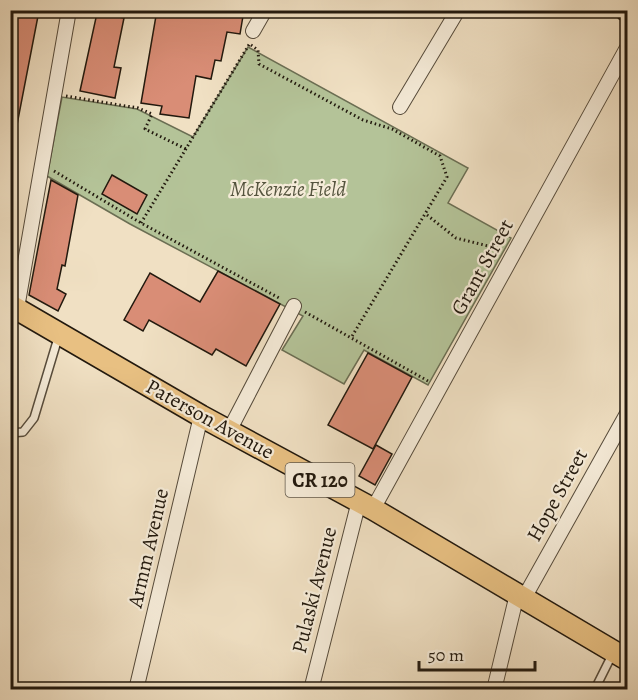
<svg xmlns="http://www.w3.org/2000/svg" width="638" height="700" font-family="Alegreya,serif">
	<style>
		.green { fill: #b4c398; stroke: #6b6e53; stroke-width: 1.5 }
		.building { fill: #d98d76; stroke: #22190e; stroke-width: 1.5 }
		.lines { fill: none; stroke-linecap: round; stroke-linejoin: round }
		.lane-casing { stroke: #564b3b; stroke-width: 10 }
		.street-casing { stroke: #564b3b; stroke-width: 16 }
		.primary-casing { stroke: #22190e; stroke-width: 24 }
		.path { stroke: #22190e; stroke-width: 3; stroke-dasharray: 1.5 3; stroke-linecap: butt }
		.lane { stroke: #f5ebd8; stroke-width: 7 }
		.street { stroke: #f5ebd8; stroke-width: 14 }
		.primary { stroke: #e8c082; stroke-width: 21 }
		.labels { text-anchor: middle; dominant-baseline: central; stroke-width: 4.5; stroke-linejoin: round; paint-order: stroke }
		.shield { fill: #f5ebd8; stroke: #61584b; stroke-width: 1.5 }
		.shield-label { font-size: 20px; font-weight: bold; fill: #22190e }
		.park-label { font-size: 21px; font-style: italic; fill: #55543e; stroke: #f5ebd8 }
		.street-label { font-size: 21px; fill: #22190e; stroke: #f5ebd8 }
	</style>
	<rect width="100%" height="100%" fill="#f0e0c3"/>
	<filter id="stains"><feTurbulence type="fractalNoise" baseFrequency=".00333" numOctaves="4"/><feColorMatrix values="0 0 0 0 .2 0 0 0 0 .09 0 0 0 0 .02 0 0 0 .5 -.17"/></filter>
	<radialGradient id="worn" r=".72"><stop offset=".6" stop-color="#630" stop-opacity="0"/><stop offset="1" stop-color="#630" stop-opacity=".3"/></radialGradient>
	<polygon class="green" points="248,47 468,168 448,203 511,238 428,385 364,350 344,384 282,350 303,316 130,224 47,176 62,97 137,109 193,137"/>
	<g class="building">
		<polygon points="157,10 244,10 240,34 227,32 221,61 215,60 211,79 196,76 189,118 160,114 162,106 141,103"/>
		<polygon points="10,11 38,16 16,130 10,129"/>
		<polygon points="97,13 124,18 114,67 121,68 115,98 80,91"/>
		<polygon points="112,175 147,195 137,214 102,194"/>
		<polygon points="51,180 78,195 65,266 62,265 57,289 66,294 58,311 29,295"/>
		<polygon points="218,271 280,304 246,366 216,349 212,355 149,320 143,331 124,320 150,273 200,302"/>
		<polygon points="368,353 412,377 373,449 328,425"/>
		<polygon points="376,445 392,454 375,485 359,476"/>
	</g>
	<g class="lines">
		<g class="lane-casing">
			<g id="lane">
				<polyline points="10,433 23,432 34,418 58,338"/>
				<polyline points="597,685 613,653"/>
				<polyline points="596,687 611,690"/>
			</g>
		</g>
		<g class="street-casing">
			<g id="street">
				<polyline points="253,31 265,10"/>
				<polyline points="400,107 458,10"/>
				<polyline points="17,308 69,10"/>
				<polyline points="229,431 294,306"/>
				<polyline points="373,509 628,46"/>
				<polyline points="524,598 628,412"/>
				<polyline points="136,690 201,416"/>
				<polyline points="311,690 359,501"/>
				<polyline points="494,690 517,594"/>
			</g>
		</g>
		<g class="primary-casing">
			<g id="primary">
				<polyline points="626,10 628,11"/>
				<polyline points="10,305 201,416 373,509 628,660"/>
			</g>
		</g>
		<g class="path">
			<polyline points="251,45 258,50 259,64 363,120 392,129 440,156 447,177 351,338"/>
			<polyline points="66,96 138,108 152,114 145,129 186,149"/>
			<polyline points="54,171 141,223 281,299"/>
			<polyline points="427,215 456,238 500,249"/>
			<polyline points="141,223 250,43"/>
			<polyline points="305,312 428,381"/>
		</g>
		<use href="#lane" class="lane"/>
		<use href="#street" class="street"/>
		<use href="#primary" class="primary"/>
	</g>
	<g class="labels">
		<rect class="shield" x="285.5" y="463" width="69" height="34" rx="4.5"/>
		<g class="shield-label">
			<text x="320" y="480">CR 120</text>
		</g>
		<g class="park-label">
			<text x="288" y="189">McKenzie Field</text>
		</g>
		<g class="street-label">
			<text transform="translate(482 267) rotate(-61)">Grant Street</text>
			<text transform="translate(210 419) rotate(29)">Paterson Avenue</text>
			<text transform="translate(557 495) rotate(-61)">Hope Street</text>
			<text transform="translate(148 548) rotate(-77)">Armm Avenue</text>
			<text transform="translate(314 590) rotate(-76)">Pulaski Avenue</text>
		</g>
	</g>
	<rect width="638" height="700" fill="none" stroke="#f0e0c3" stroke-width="36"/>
	<rect x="12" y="12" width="614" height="676" fill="none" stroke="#22190e" stroke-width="3"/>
	<rect x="18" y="18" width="602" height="664" fill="none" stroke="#22190e" stroke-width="1.5"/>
	<path d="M419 661v9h116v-9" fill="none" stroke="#22190e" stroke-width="3"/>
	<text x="428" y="661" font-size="18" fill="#22190e" stroke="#f5ebd8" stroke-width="4.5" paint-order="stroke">50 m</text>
	<rect width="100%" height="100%" filter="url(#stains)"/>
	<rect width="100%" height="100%" fill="url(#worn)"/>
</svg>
